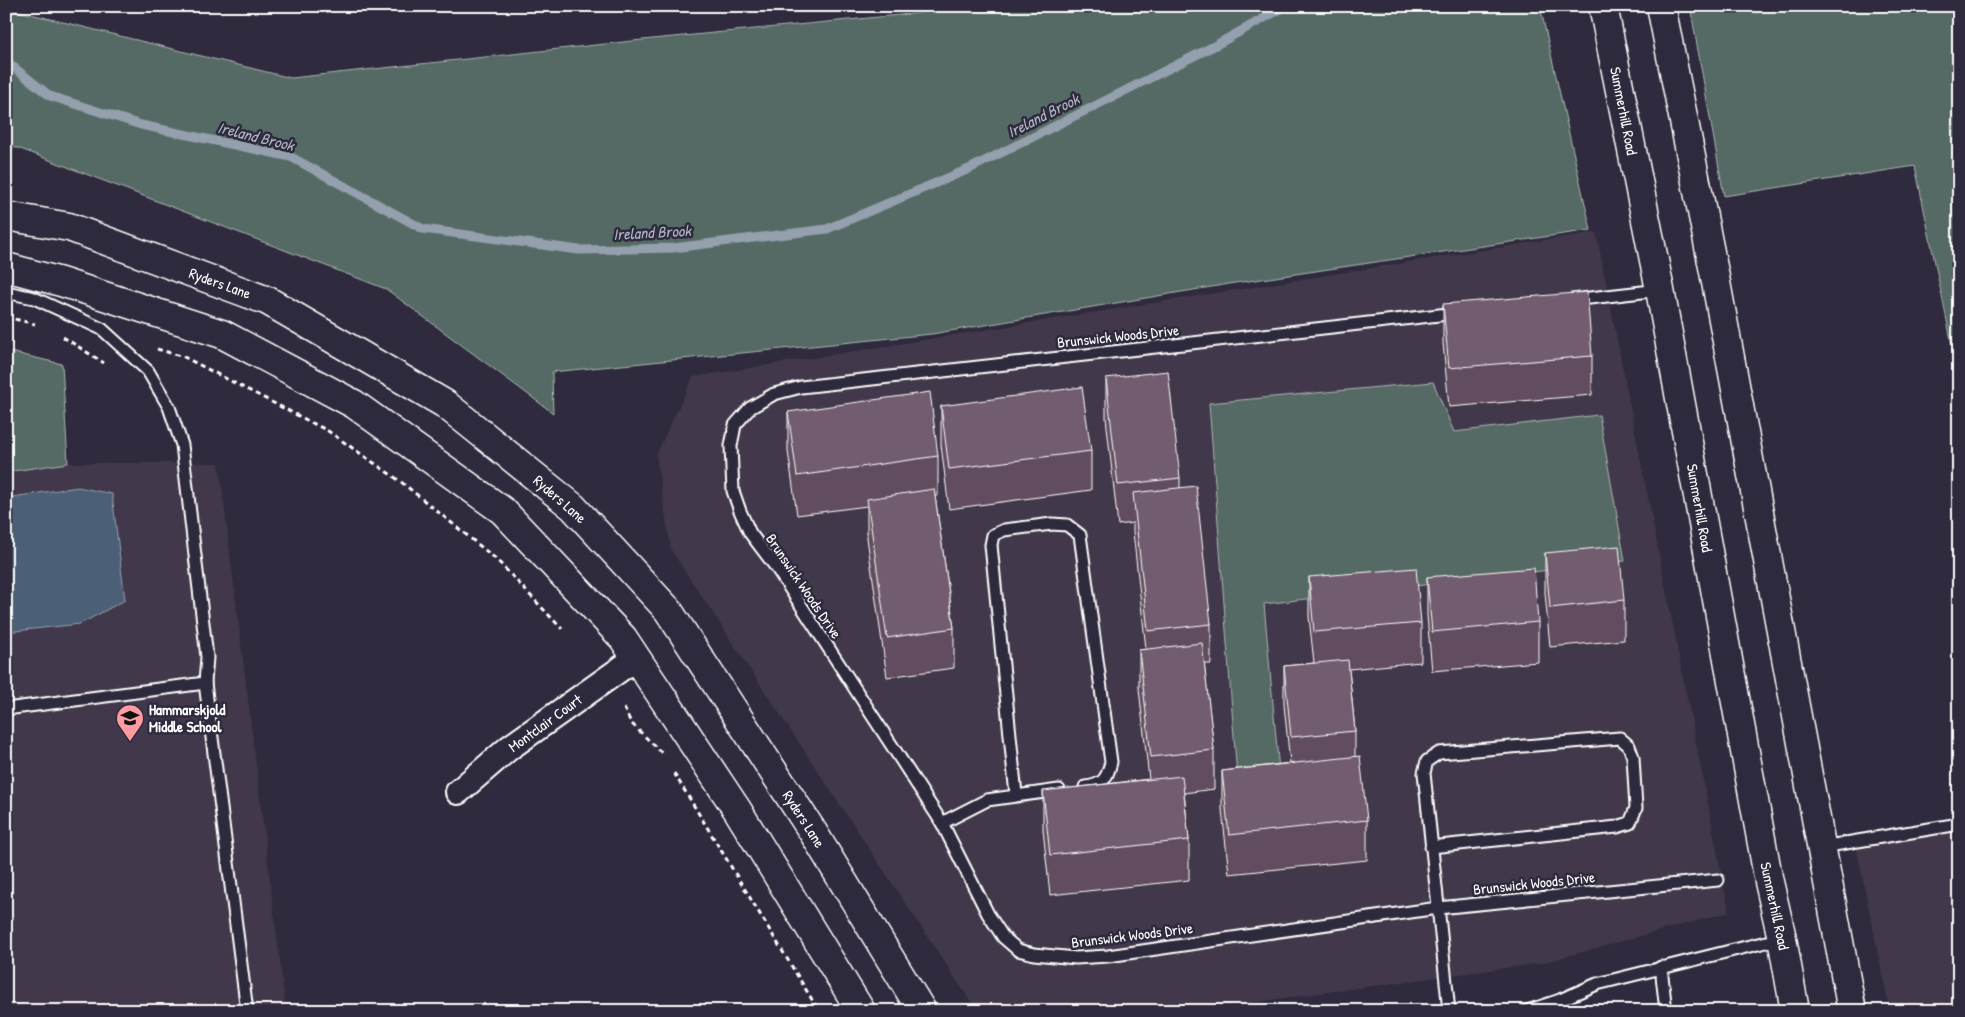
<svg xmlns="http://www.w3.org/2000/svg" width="1965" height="1017" font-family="'Patrick Hand',sans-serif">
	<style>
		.built { fill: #43394c }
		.green { fill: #576b65; stroke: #abb5b2 }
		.water { fill: #4c6077; stroke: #94a0ad }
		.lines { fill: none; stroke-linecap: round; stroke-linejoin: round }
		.stream { stroke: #94a0ad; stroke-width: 9 }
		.lane-casing { stroke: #fff; stroke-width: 15 }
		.street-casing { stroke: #fff; stroke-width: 28 }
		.secondary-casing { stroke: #fff; stroke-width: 31 }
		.path { stroke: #fff; stroke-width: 3; stroke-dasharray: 5 4; stroke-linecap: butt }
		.lane { stroke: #2f2a3d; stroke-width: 11 }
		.street { stroke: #2f2a3d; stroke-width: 24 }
		.secondary { stroke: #2f2a3d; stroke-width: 28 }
		.wall { fill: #624e60; stroke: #fff }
		.building { fill: #725b70; stroke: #fff }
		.labels { text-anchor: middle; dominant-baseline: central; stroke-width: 5; stroke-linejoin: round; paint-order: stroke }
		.street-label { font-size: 15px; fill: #fff; stroke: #2f2a3d }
		.poi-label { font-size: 15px; font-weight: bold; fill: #fff; stroke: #2f2a3d; text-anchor: start }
		.water-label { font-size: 16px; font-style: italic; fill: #aeb7c2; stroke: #2f2a3d }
	</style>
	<rect width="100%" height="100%" fill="#2f2a3d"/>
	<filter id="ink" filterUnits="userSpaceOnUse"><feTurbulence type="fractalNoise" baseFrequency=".02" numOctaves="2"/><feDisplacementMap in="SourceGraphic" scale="10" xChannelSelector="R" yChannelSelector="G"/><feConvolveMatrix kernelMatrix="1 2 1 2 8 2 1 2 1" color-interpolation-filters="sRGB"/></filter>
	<g filter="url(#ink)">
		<g class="built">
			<polygon points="1596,232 1729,912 1542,963 1189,1011 977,1011 671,550 656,455 693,377"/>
			<polygon points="68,463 219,463 286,1011 6,1011 6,472"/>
			<polygon points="1959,824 1959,1011 1890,1011 1855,841"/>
		</g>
		<g class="green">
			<polygon points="992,6 1540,6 1591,230 1235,283 932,334 552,372 553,413 386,289 18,148 6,147 6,8 291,78 642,40"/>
			<polygon points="1690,6 1959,6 1959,379 1915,166 1724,196"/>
			<polygon points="6,351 62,364 68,463 6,472"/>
			<polygon points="1433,382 1454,432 1599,415 1625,561 1264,604 1279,771 1237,777 1209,403"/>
		</g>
		<polygon class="water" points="78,487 112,494 125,600 80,624 6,632 6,498"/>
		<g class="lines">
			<polyline class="stream" points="6,61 50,96 141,125 291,157 423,229 579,250 673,248 827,229 969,169 1216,45 1286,6"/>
			<g class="lane-casing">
				<g id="lane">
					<polyline points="6,292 34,298 102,329 148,371 169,407 182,445 207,657 205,683"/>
					<polyline points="1572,300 1660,290"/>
					<polyline points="1457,313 801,387 774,394 750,408 735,425 731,446 733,491 740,511 750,533 778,570 942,823 988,914 1003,937 1018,950 1034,954 1076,958 1108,956 1438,908 1718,880"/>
					<polyline points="6,709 205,683 247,1011"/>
					<path d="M1016,795L991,545L993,535L1004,530L1052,524L1067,525L1080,535L1111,762C1107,779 1103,785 1085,787"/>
					<polyline points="942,823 987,800 1059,790"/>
					<polyline points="1431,847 1617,827 1630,823 1636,808 1633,757 1629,746 1620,738 1439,753 1427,761 1424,773 1449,1011"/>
					<polyline points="1822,847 1959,824"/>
					<polyline points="1661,967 1666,1011"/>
					<polyline points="1527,1011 1560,1000 1597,984 1782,938"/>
				</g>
			</g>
			<g class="street-casing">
				<polyline id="street" points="458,792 509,748 636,658"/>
			</g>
			<g class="secondary-casing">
				<g id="secondary">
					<polyline points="1603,6 1660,290 1769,882 1782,938 1795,1011"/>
					<polyline points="1661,6 1715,277 1852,1011"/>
					<polyline points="6,216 69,227 268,301 445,404 573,507 668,610 813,832 922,1011"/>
					<polyline points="6,267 61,282 222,334 354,404 503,511 623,638 738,811 861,1011"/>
				</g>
			</g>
			<g class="path">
				<polyline points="6,317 35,324"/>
				<polyline points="63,337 104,363"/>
				<polyline points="157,349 184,357 328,431 400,481 496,559 562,629"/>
				<polyline points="624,708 631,723 662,753"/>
				<polyline points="674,773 819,1011"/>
			</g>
			<use href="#lane" class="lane"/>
			<use href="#street" class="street"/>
			<use href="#secondary" class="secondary"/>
		</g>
		<g class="wall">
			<polygon points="1443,304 1592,356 1592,395 1449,407 1443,343"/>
			<polygon points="1106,378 1180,478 1180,488 1211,624 1211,664 1204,664 1214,750 1214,789 1184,793 1189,840 1189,880 1050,895 1043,830 1043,791 1149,779 1139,689 1139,650 1146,649 1133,532 1133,523 1118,525 1106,418"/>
			<polygon points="941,406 1091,451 1091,490 949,509 941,445"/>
			<polygon points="788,412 938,456 938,496 935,496 954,628 954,668 887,677 867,538 867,506 797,515 788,451"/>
			<polygon points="1545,553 1624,600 1624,640 1550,647 1545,593"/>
			<polygon points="1309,577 1421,623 1421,662 1349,669 1355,731 1355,756 1367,820 1367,860 1229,874 1222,810 1222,771 1290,763 1284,705 1284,666 1314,663 1309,617"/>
			<polygon points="1427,577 1538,622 1538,662 1432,671 1427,616"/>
		</g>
		<g class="building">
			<polygon points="1587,292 1592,356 1449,368 1443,304"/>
			<polygon points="1168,371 1180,478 1118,485 1106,378"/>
			<polygon points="1082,387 1091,451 949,469 941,406"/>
			<polygon points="930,392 938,456 797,476 788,412"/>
			<polygon points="1196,486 1211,624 1148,631 1133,493"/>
			<polygon points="934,489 954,628 887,638 867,499"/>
			<polygon points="1619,546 1624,600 1550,608 1545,553"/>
			<polygon points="1416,568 1421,623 1314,632 1309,577"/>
			<polygon points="1534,568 1538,622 1432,632 1427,577"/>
			<polygon points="1202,643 1214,750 1151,757 1139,650"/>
			<polygon points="1348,660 1355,731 1291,737 1284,666"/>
			<polygon points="1360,756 1367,820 1229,835 1222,771"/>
			<polygon points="1182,776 1189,840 1050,855 1043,791"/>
		</g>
	</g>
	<defs>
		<g id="school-pin" transform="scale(1.4375)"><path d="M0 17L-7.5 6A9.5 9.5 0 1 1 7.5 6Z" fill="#ff9aa2" stroke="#2f2a3d"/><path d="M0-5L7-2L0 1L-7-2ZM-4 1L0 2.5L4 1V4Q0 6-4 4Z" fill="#111"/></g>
	</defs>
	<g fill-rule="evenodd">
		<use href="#school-pin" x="130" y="718"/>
	</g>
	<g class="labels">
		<g class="street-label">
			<text transform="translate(1624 111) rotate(79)">Summerhill Road</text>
			<text transform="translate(220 283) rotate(20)">Ryders Lane</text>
			<text transform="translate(1118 336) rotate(-6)">Brunswick Woods Drive</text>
			<text transform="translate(560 499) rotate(41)">Ryders Lane</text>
			<text transform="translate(1700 508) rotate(80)">Summerhill Road</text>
			<text transform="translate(804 586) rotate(56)">Brunswick Woods Drive</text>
			<text transform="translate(545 723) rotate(-36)">Montclair Court</text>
			<text transform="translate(804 819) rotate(57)">Ryders Lane</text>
			<text transform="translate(1534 883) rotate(-6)">Brunswick Woods Drive</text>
			<text transform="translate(1775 906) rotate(78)">Summerhill Road</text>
			<text transform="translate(1132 935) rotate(-7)">Brunswick Woods Drive</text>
		</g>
		<g class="poi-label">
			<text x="149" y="709">Hammarskjold<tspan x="149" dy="17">Middle School</tspan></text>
		</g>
		<g class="water-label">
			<text transform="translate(1043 115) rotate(-27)">Ireland Brook</text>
			<text transform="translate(256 136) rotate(14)">Ireland Brook</text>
			<text transform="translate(652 232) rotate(-3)">Ireland Brook</text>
		</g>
	</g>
	<rect width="1965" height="1017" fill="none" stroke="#2f2a3d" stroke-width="25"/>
	<rect x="12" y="12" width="1940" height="992" fill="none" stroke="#fff" stroke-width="2" filter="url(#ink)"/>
</svg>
